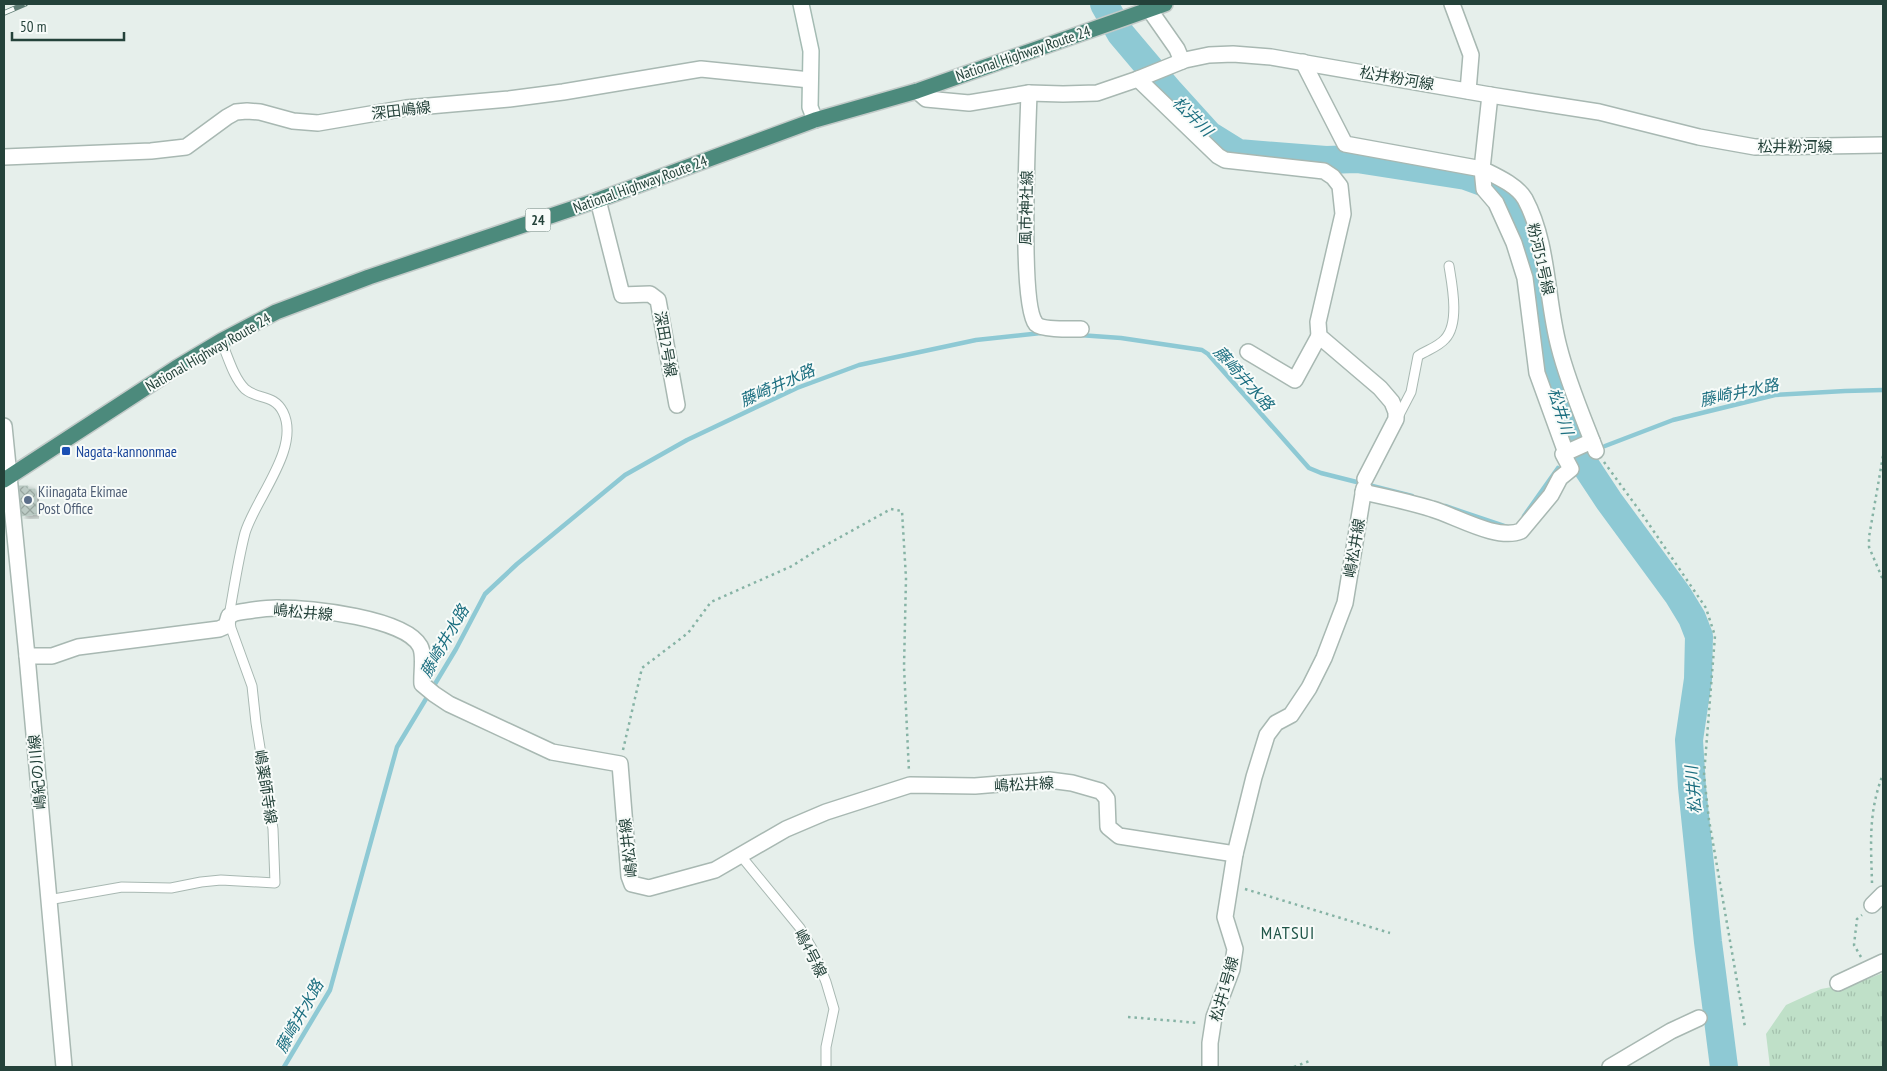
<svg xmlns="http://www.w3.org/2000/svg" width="1887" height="1071" font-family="'PT Sans Narrow','Noto Sans JP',sans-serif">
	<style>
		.park { fill: url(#park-tufts) }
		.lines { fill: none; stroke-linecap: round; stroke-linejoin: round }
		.stream { stroke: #8ec9d4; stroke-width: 4.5 }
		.river { stroke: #8ec9d4; stroke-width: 28 }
		.building { fill: url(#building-cross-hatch); stroke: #b8c9c2; filter: url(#shadow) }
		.service-casing { stroke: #a8b8b2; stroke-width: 11 }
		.minor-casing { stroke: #a8b8b2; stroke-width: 18 }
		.secondary-casing { stroke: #a4bbb3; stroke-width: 18 }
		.trunk-casing { stroke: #c2cac8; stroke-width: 18 }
		.path { stroke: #86b3a5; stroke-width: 2.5; stroke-dasharray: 2.5 4; stroke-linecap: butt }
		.service { stroke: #fff; stroke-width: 9 }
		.minor { stroke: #fff; stroke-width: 15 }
		.secondary { stroke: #fff; stroke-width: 15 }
		.trunk { stroke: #4c8a7c; stroke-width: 15 }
		.rail-casing { stroke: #5f7d75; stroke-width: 5.5 }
		.rail { stroke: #f7fbf9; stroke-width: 4; stroke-dasharray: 11; stroke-linecap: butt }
		.transit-dot { fill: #1a4fb4; stroke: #f7fbf9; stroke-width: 2 }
		.service-dot { fill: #5c6f8a; stroke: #f7fbf9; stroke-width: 2 }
		.labels { text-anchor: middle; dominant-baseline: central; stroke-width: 4; stroke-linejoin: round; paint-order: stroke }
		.shield { fill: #f7fbf9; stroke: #637a73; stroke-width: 1 }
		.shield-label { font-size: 14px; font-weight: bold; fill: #24423a }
		.street-label { font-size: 15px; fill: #24423a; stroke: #f7fbf9 }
		.transit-label { font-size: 15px; fill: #164399; stroke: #f7fbf9; text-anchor: start }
		.service-label { font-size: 15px; fill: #4e5e75; stroke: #f7fbf9; text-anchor: start }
		.water-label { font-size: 16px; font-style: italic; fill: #1c6f80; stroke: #f7fbf9 }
		.quarter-label { font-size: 18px; letter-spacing: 1px; fill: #1f5548; stroke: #f7fbf9 }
	</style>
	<defs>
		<pattern id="park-tufts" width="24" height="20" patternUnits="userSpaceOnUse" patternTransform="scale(1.25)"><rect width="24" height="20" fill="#bfe0c8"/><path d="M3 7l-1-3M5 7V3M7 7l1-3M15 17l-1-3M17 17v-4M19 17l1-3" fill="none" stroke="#a4c1ad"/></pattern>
		<pattern id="building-cross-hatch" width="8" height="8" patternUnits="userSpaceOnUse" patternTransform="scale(1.25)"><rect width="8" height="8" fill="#bbcac4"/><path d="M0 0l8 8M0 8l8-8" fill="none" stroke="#98a6a0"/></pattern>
		<filter id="shadow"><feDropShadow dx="5.5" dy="3" stdDeviation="2.5" flood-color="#0004"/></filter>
	</defs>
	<rect width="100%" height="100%" fill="#e6efeb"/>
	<polygon class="park" points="1883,973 1883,1067 1770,1067 1766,1034 1786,1005 1821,989 1859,982"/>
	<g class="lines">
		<g class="stream">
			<polyline points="1079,335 1121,338 1202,350 1208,354 1309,468 1321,473 1412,496"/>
			<polyline points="1605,446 1673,420 1775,395 1845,391 1883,390"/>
			<polyline points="1445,506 1507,527"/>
			<polyline points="1524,516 1558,468"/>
			<polyline points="284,1067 330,990 397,747 456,649 485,594 517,564 625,475 687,440 797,388 859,365 976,340 1041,333"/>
		</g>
		<polyline class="river" points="1104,4 1121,34 1170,92 1209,135 1238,153 1326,160 1357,159 1466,176 1488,184 1501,193 1517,221 1525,243 1550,376 1572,445 1609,501 1678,595 1692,618 1699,636 1698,679 1689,740 1692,787 1708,942 1724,1067"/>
	</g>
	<polygon class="building" points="19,486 28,486 28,489 35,489 37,514 21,516"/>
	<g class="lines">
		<g class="service-casing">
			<g id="service">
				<path d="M1398,417L1411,392L1418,356C1427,350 1438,347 1445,339C1460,323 1452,285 1449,266"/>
				<polyline points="741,856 800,928 814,952 826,982 834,1009 826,1047 826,1067"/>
				<path d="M48,900L122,887L171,888L201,882L221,880L275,883L273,829L256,723L252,686L231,628L229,616C234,588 238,560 245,533C255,499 301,448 283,412C274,394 258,400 245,389C233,377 228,356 221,341"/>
			</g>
		</g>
		<g class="minor-casing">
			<g id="minor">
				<polyline points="1452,4 1471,55 1468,91"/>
				<polyline points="1149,9 1177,49 1182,61"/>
				<polyline points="1303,62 1345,144 1482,169 1484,189 1496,203 1514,243 1525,278 1537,373 1566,453"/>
				<polyline points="1138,79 1218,156 1225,160 1324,171 1333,177 1340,186 1343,214 1318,322 1319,336 1380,388 1392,402 1396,412 1396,419 1365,479"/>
				<polyline points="917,91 926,99 969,103 1029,93 1063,94 1097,93 1138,79 1185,60 1209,55 1233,54 1271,57 1490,95 1599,112 1699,137 1755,147 1883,145"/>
				<path d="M1029,93C1028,129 1019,304 1036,324C1042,330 1072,329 1081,329"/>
				<path d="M1490,95L1482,169C1496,176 1517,185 1525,199C1549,244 1546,299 1559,347C1568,383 1583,417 1596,451"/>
				<polyline points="4,157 151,151 186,147 227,117 236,112 247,111 260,112 293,121 318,123 406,108 509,99 563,92 701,69 810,80"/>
				<polyline points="598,200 622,295 650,294 658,300 677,405"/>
				<polyline points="1248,352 1295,380 1319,336"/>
				<polyline points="4,426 27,656 64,1067"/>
				<path d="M1363,492C1386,497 1410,502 1432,509C1456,516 1497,541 1521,531L1551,495L1560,478L1571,469L1563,454L1592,441"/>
				<path d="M27,656H52L78,647L219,629L226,626L229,616L235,613C249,611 265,607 280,608C311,608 405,618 420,646C425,655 421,674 422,684L434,694L449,704L552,752L620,764L629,876L632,884L649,888L715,870L786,829L826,812L910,785L975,786L1049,780L1072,783L1100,791L1104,795L1107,799L1108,827L1119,836L1235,854L1254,777L1267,735L1276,723L1291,715L1309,688L1324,658L1345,603L1364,488"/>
				<polyline points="1872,905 1883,894"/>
				<polyline points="1838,983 1883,962"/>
				<polyline points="1210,1067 1210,1043 1214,1017 1232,969 1235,949 1225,917 1235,854"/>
				<polyline points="1610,1067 1671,1031 1699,1018"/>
			</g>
		</g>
		<g class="secondary-casing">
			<polyline id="secondary" points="801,4 811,51 810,107 815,120"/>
		</g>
		<g class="trunk-casing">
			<polyline id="trunk" points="4,480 176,368 221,341 276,312 369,277 598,200 815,120 917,91 1165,4"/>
		</g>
		<g class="path">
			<polyline points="1883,456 1869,537 1869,547 1883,580"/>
			<polyline points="1604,462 1642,514 1706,608 1715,636 1704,775 1709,820 1745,1027"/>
			<polyline points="623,750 642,668 688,633 711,602 792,566 817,550 891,509 902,511 906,578 904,667 909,772"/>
			<path d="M1872,883C1871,843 1868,813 1883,774"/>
			<polyline points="1245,889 1390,933"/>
			<polyline points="1861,957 1854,945 1857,919 1862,915"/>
			<polyline points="1128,1017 1199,1023"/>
			<polyline points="1294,1067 1312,1060"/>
		</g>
		<use href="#service" class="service"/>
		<use href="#minor" class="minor"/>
		<use href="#secondary" class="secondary"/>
		<use href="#trunk" class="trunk"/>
		<g class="rail-casing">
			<polyline id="rail" points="4,13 25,4"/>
		</g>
		<use href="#rail" class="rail"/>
	</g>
	<rect class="transit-dot" x="61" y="446" width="10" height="10" rx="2.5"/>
	<circle class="service-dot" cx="28" cy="500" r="5"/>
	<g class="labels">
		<rect class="shield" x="525.5" y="208.5" width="25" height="23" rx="4"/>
		<g class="shield-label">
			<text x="538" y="220">24</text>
		</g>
		<g class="street-label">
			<text transform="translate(1023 53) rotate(-19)">National Highway Route 24</text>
			<text transform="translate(1397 78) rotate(10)">松井粉河線</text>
			<text transform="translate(401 110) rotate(-7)">深田嶋線</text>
			<text x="1795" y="146">松井粉河線</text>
			<text transform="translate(640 184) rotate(-20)">National Highway Route 24</text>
			<text transform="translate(1026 208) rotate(-89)">風市神社線</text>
			<text transform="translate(1541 259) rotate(77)">粉河51号線</text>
			<text transform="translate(666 344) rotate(80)">深田2号線</text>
			<text transform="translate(208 352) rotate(-30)">National Highway Route 24</text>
			<text transform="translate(1354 548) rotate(-80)">嶋松井線</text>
			<text transform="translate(303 612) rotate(5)">嶋松井線</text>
			<text transform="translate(37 772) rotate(-95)">嶋紀の川線</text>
			<text transform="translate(1024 784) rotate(-3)">嶋松井線</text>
			<text transform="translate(266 787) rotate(81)">嶋薬師寺線</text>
			<text transform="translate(628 848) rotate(-97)">嶋松井線</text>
			<text transform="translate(811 953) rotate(63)">嶋4号線</text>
			<text transform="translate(1224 989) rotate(-74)">松井1号線</text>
		</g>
		<g class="transit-label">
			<text x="76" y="451">Nagata-kannonmae</text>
		</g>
		<g class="service-label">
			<text x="38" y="491">Kiinagata Ekimae<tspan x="38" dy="17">Post Office</tspan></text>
		</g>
		<g class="water-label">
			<text transform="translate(1193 116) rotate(45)">松井川</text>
			<text transform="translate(1244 378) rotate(48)">藤崎井水路</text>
			<text transform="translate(777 385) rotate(-24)">藤崎井水路</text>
			<text transform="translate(1739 392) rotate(-12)">藤崎井水路</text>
			<text transform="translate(1561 411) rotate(72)">松井川</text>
			<text transform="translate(444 641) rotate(-60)">藤崎井水路</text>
			<text transform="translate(1693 790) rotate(-95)">松井川</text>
			<text transform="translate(299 1016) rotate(-61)">藤崎井水路</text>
		</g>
		<g class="quarter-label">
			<text x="1288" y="932">MATSUI</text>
		</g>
	</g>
	<rect width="1887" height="1071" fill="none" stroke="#24423a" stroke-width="10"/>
	<path d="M12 32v8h112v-8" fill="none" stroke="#24423a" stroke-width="2.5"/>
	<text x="20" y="32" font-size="15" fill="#24423a" stroke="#f7fbf9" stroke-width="4" paint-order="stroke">50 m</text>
</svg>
